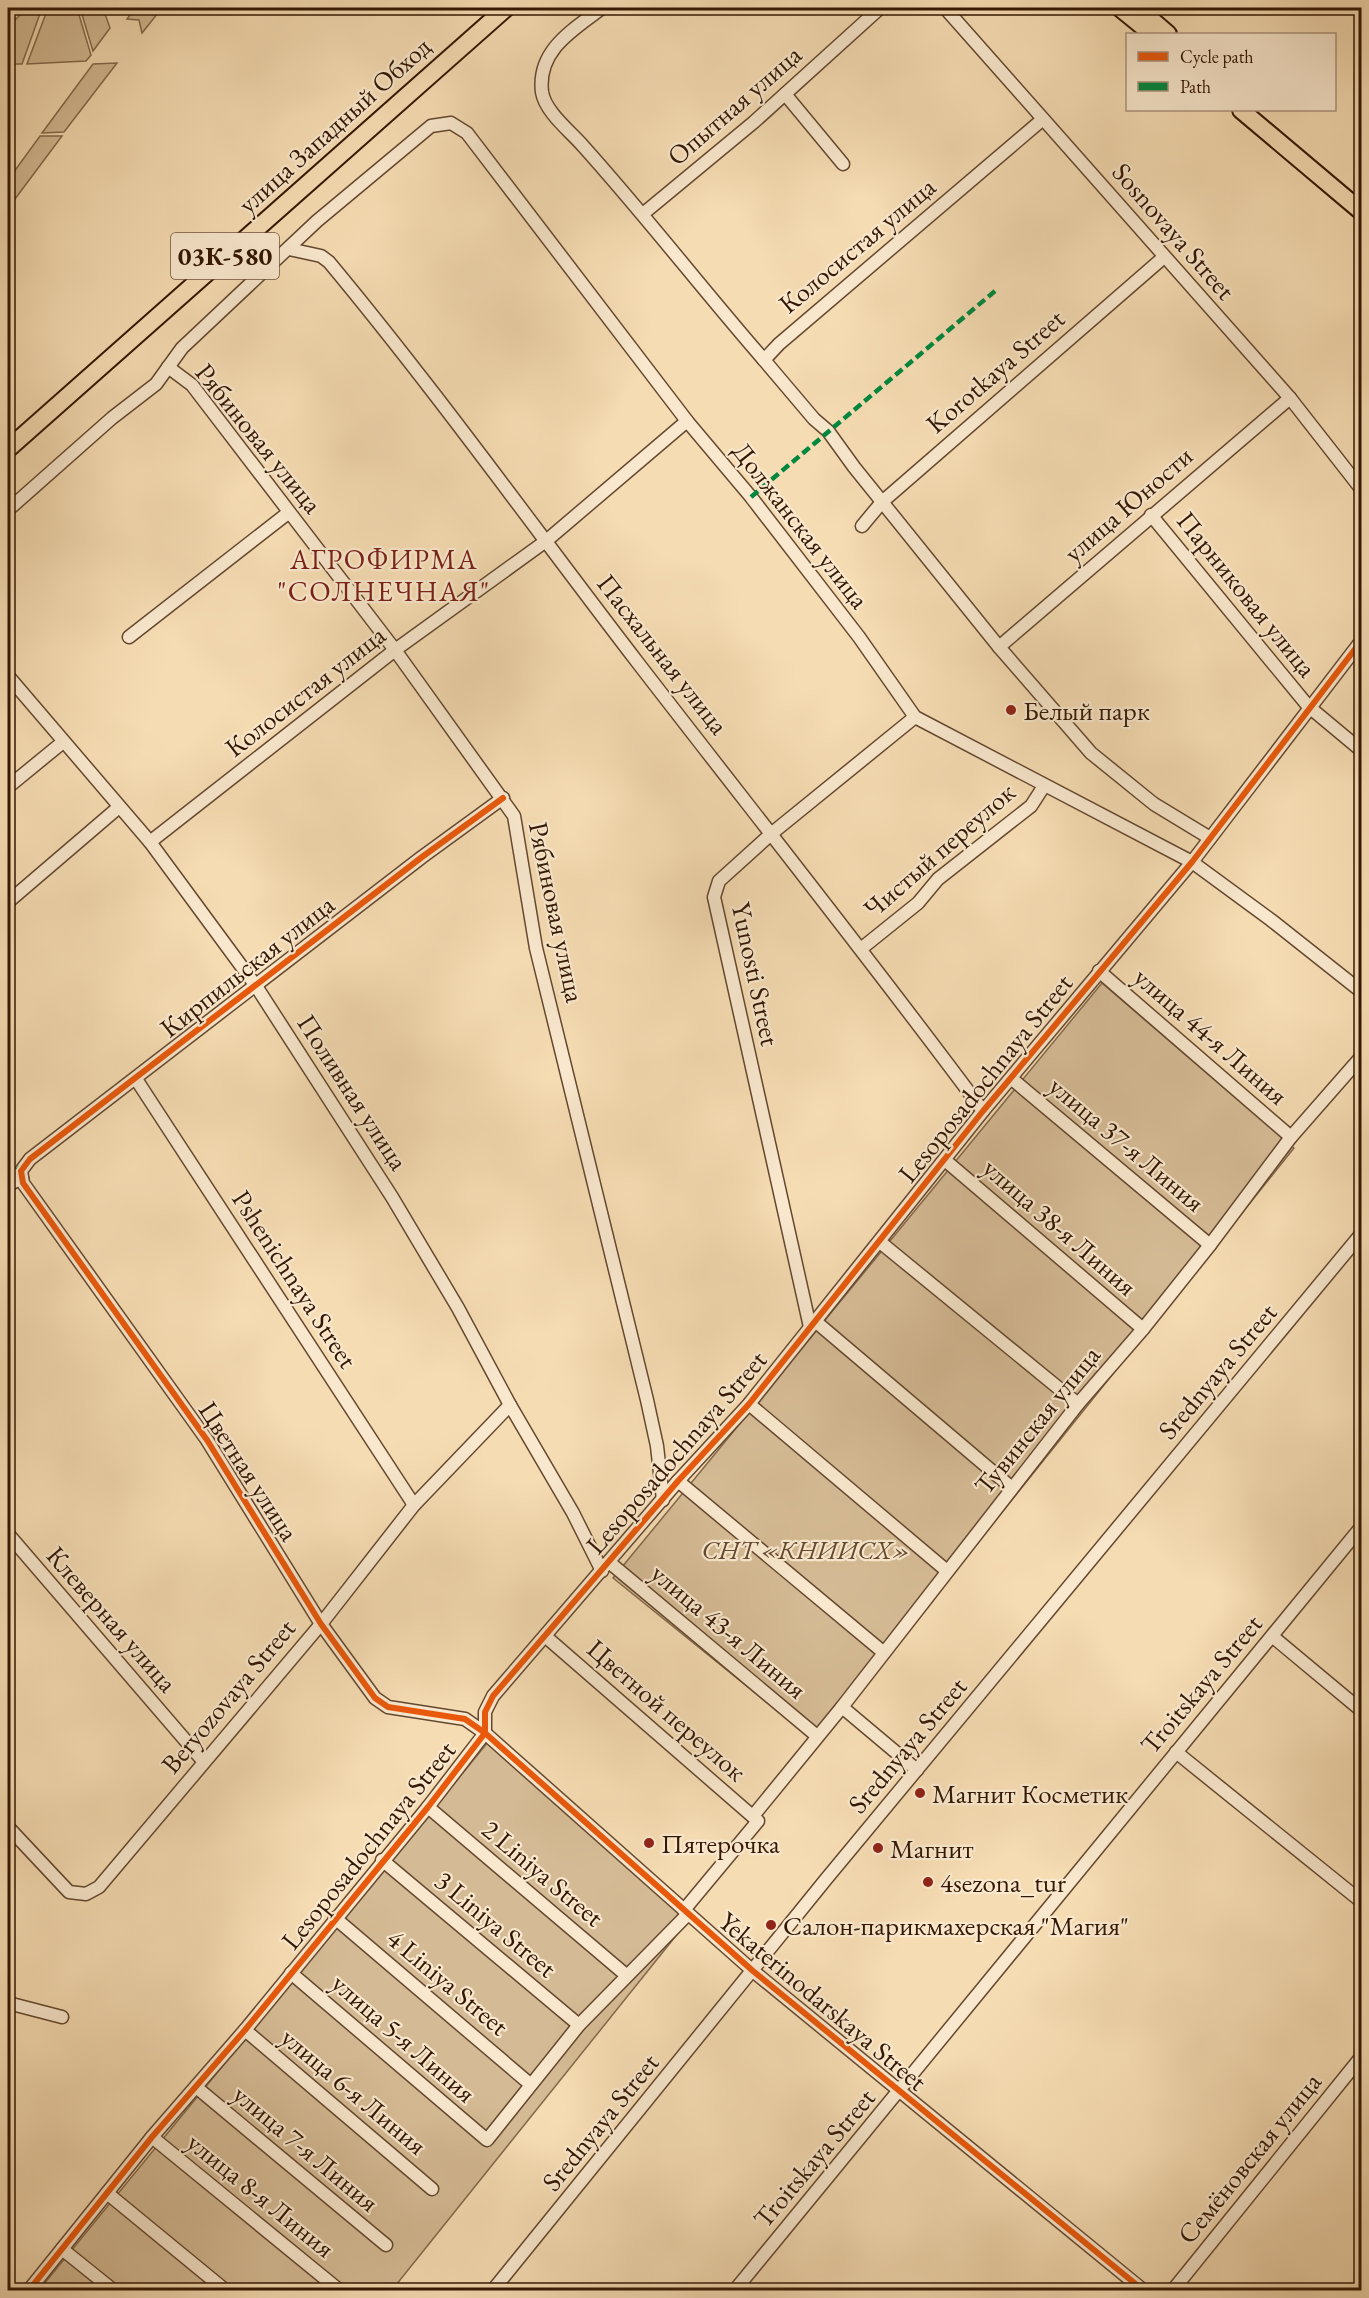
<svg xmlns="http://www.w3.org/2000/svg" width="1369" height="2298" font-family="'EB Garamond',serif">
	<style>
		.green { fill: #d5bb95; stroke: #84694c; stroke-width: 1.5 }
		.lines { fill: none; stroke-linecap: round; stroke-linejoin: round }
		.minor-casing { stroke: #64482f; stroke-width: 15 }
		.highway-casing { stroke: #331703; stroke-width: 20 }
		.minor { stroke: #f9e8ce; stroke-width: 12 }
		.highway { stroke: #f6dcb3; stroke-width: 16 }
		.quiet { stroke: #00873e; stroke-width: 4.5; stroke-dasharray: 9 4.5; stroke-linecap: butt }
		.cycleway-casing { stroke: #f9e8ce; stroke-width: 10 }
		.cycleway { stroke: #e8590c; stroke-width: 6 }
		.poi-dot { fill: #8f2418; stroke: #f9e8ce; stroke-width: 2 }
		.labels { text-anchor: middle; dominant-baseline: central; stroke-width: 4.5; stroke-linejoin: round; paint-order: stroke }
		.shield { fill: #f9e8ce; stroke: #6e5640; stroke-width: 1.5 }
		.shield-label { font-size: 26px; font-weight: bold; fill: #331703 }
		.street-label { font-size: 27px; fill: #331703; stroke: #f9e8ce }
		.poi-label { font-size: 27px; fill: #331703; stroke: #f9e8ce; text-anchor: start }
		.park-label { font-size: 27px; font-style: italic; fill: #64482f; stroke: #f9e8ce }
		.neighbourhood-label { font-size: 28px; letter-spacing: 1.5px; fill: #7a1f14; stroke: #f9e8ce }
	</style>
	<rect width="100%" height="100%" fill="#f6dcb3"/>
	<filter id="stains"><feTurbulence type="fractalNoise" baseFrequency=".00333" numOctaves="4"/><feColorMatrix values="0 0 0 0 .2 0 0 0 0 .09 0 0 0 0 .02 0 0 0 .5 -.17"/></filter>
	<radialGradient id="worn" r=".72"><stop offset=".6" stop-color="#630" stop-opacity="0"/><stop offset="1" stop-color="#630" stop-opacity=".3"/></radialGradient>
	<g class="green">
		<polygon points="27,8 42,8 22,64 8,64 8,27"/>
		<polygon points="48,8 77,8 91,55 86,61 27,64"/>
		<polygon points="80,8 103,8 110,28 93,51"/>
		<polygon points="135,8 162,8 142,33 139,20 127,19"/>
		<polygon points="117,63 64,132 42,133 93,64"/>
		<polygon points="40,136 62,136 9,207 8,180"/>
		<polygon points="1102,983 1294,1148 817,1743 613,1578"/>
		<polygon points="493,1736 695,1912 392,2290 39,2290"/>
	</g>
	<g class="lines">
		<g class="minor-casing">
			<g id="minor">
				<path d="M602,8C573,30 537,50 542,92C545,112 571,132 583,146C646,216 703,290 764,360"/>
				<polyline points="945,8 1290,398 1362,490"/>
				<polyline points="785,94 843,164"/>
				<polyline points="1043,119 779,344 764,360 814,419 828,431 854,467 999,647 1091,753 1154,804 1210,838"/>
				<polyline points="644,213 754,122 880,8"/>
				<path d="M289,249L321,256L329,262C437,392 535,529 638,663C753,812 871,960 983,1111"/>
				<polyline points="168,367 192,385 395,650 514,816 536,948 647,1400 657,1446 663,1500"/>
				<polyline points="8,510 112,418 156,384 182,348 317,221 431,126 451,123 467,133 687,421 751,497 859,637 915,717 1192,862 1271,920 1362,992"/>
				<polyline points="1151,515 1308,706 1362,751"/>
				<polyline points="862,526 882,502 1164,257"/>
				<polyline points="129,637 288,513"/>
				<polyline points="999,647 1290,398"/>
				<polyline points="8,676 150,842 256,986 392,1197 458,1308 510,1405 573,1513 602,1571"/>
				<polyline points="8,787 63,742"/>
				<polyline points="503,798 422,857 30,1159 21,1171 23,1183 207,1440 321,1624 375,1698 388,1707 465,1719 485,1733 753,1971 1143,2290"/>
				<polyline points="150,842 395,650 546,541 687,421"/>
				<polyline points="8,902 119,807"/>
				<polyline points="862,948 918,903 938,879 1031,806 1044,786"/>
				<polyline points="1099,971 1291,1137"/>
				<polyline points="136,1079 414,1505"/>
				<polyline points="1012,1079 1210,1245"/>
				<polyline points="946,1161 1143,1329"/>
				<polyline points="8,1185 22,1178"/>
				<polyline points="880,1242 1078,1404"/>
				<polyline points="815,1321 1012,1488"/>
				<polyline points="810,1327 714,897 719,881 771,834 915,717"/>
				<polyline points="749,1404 947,1571"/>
				<polyline points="678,1481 883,1652"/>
				<polyline points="8,1534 204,1762"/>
				<polyline points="609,1562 817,1736"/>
				<polyline points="545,1636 758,1821 684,1910"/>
				<polyline points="1272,1636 1362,1711"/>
				<polyline points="842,1707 917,1770"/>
				<polyline points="1176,1752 1362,1902"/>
				<polyline points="428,1807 626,1975"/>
				<polyline points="753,1816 842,1707 1078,1404 1143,1329 1210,1245 1291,1137 1362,1056"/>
				<polyline points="8,1827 69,1892 86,1894 99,1887 321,1624 414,1505 510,1405"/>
				<polyline points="382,1860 579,2025"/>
				<polyline points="335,1918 530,2084"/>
				<polyline points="291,1973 487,2140 579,2025 688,1914"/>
				<polyline points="8,2003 62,2017"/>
				<polyline points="245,2030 432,2189"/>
				<polyline points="196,2087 386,2245"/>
				<polyline points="152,2137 339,2290"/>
				<polyline points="107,2193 225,2290"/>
				<polyline points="62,2249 113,2290"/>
				<polyline points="29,2290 152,2137 245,2030 428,1807 485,1733 485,1712 493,1696 678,1481 749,1404 983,1111 1192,862 1362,640"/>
				<polyline points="493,2290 827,1878 1362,1233"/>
				<polyline points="735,2290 1362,1526"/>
				<polyline points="1173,2290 1362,2056"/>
			</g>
		</g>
		<g class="highway-casing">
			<g id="highway">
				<polyline points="1120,8 1152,34"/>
				<polyline points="1146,15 1168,34"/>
				<polyline points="1241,110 1362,212"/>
				<polyline points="8,449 506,8"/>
			</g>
		</g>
		<use href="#minor" class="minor"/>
		<use href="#highway" class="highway"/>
		<g class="quiet">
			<polyline points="751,497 995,291"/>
			<polyline points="8,1157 21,1171"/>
		</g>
		<g class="cycleway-casing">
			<g id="cycleway">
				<polyline points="503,798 422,857 30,1159 21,1171 23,1183 207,1440 321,1624 375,1698 388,1707 465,1719 485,1733 753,1971 1143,2290"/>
				<polyline points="29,2290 152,2137 245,2030 428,1807 485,1733 485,1712 493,1696 678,1481 749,1404 983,1111 1192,862 1362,640"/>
			</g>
		</g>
		<use href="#cycleway" class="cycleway"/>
	</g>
	<g class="poi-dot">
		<circle cx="1011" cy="710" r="6"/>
		<circle cx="920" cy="1793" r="6"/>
		<circle cx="649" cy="1843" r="6"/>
		<circle cx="878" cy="1848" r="6"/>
		<circle cx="928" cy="1882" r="6"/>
		<circle cx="771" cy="1925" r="6"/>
	</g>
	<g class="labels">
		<rect class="shield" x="171" y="233" width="108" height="46" rx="4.5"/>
		<g class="shield-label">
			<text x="225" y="256">03К-580</text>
		</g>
		<g class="street-label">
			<text transform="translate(734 105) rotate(-41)">Опытная улица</text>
			<text transform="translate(334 125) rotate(-42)">улица Западный Обход</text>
			<text transform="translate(1174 231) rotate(49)">Sosnovaya Street</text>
			<text transform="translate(857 245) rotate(-40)">Колосистая улица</text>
			<text transform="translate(995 371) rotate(-41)">Korotkaya Street</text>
			<text transform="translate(259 438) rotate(51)">Рябиновая улица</text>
			<text transform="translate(1128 504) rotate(-41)">улица Юности</text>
			<text transform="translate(801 525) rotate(52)">Должанская улица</text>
			<text transform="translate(1247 594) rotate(51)">Парниковая улица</text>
			<text transform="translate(663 654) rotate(52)">Пасхальная улица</text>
			<text transform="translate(305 691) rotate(-38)">Колосистая улица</text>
			<text transform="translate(939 850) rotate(-41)">Чистый переулок</text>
			<text transform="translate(557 912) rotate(78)">Рябиновая улица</text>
			<text transform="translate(247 966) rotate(-38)">Кирпильская улица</text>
			<text transform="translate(756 974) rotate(78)">Yunosti Street</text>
			<text transform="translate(1211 1036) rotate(41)">улица 44-я Линия</text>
			<text transform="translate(985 1078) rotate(-51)">Lesoposadochnaya Street</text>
			<text transform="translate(353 1092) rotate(57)">Поливная улица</text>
			<text transform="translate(1127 1144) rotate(40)">улица 37-я Линия</text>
			<text transform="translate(1060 1227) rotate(41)">улица 38-я Линия</text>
			<text transform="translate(295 1279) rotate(57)">Pshenichnaya Street</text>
			<text transform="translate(1217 1371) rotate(-50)">Srednyaya Street</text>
			<text transform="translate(1037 1420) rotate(-51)">Тувинская улица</text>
			<text transform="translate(676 1452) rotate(-49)">Lesoposadochnaya Street</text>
			<text transform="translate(249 1471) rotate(57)">Цветная улица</text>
			<text transform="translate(112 1619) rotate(49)">Клеверная улица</text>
			<text transform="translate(729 1631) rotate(40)">улица 43-я Линия</text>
			<text transform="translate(1201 1684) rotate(-50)">Troitskaya Street</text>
			<text transform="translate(228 1696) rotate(-50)">Beryozovaya Street</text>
			<text transform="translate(667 1710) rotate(41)">Цветной переулок</text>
			<text transform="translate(907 1745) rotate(-50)">Srednyaya Street</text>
			<text transform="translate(368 1845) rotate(-51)">Lesoposadochnaya Street</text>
			<text transform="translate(543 1873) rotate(40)">2 Liniya Street</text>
			<text transform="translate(496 1924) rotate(40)">3 Liniya Street</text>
			<text transform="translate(448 1982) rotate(40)">4 Liniya Street</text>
			<text transform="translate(823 2001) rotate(40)">Yekaterinodarskaya Street</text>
			<text transform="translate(404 2038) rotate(41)">улица 5-я Линия</text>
			<text transform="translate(354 2091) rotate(40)">улица 6-я Линия</text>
			<text transform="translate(600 2122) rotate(-51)">Srednyaya Street</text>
			<text transform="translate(306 2148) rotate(40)">улица 7-я Линия</text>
			<text transform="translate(814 2158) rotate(-50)">Troitskaya Street</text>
			<text transform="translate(1249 2158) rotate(-51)">Семёновская улица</text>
			<text transform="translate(261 2195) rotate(39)">улица 8-я Линия</text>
		</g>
		<g class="poi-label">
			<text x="1023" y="710">Белый парк</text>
			<text x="932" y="1793">Магнит Косметик</text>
			<text x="661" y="1843">Пятерочка</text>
			<text x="890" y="1848">Магнит</text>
			<text x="940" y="1882">4sezona_tur</text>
			<text x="783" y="1925">Салон-парикмахерская "Магия"</text>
		</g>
		<g class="park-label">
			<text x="806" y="1549">СНТ «КНИИСХ»</text>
		</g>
		<g class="neighbourhood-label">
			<text x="384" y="559">АГРОФИРМА<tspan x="384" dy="32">"СОЛНЕЧНАЯ"</tspan></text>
		</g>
	</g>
	<rect width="1369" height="2298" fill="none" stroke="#f6dcb3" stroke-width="30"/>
	<rect x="9" y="9" width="1351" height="2280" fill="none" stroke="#331703" stroke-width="3"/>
	<rect x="15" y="15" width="1339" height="2268" fill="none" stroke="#331703" stroke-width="1.5"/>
	<rect x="1126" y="33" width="210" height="78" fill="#f9e8ce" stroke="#aa947d" stroke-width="1.5"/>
	<rect x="1138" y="52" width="30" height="9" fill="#e8590c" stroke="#aa947d" stroke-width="1.5"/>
	<text x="1180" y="63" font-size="18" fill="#331703">Cycle path</text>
	<rect x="1138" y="82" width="30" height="9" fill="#00873e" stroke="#aa947d" stroke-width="1.5"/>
	<text x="1180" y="93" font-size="18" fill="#331703">Path</text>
	<rect width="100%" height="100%" filter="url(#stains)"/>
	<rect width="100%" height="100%" fill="url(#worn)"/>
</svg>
